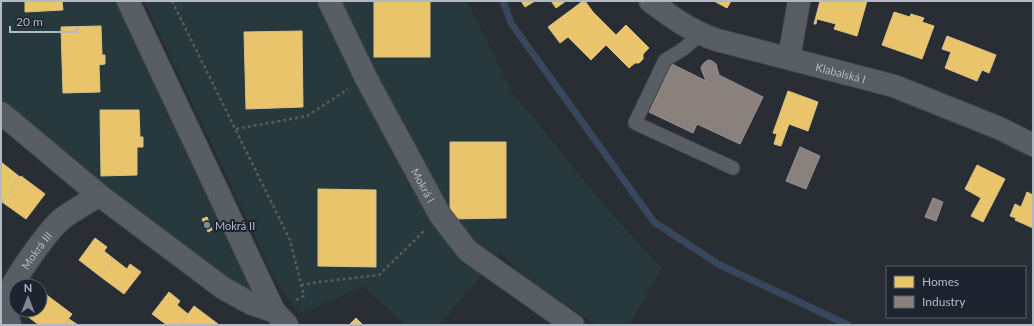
<svg xmlns="http://www.w3.org/2000/svg" width="1034" height="326" font-family="Lato,sans-serif">
	<style>
		.green { fill: #27393c }
		.homes { fill: #e9c46a; stroke: #d9c186 }
		.industry { fill: #8a817c; stroke: #969292 }
		.lines { fill: none; stroke-linecap: round; stroke-linejoin: round }
		.stream { stroke: #38475d; stroke-width: 7 }
		.service-casing { stroke: #45494e; stroke-width: 15 }
		.minor-casing { stroke: #45494e; stroke-width: 24 }
		.path { stroke: #575c61; stroke-width: 2.5; stroke-dasharray: 3 3; stroke-linecap: butt }
		.service { stroke: #595d64; stroke-width: 13 }
		.minor { stroke: #595d64; stroke-width: 22 }
		.poi-dot { fill: #838993; stroke: #1d2430; stroke-width: 1.5 }
		.labels { text-anchor: middle; dominant-baseline: central; stroke-width: 4; stroke-linejoin: round; paint-order: stroke }
		.street-label { font-size: 11px; fill: #b3bac6; stroke: #1d2430 }
		.poi-label { font-size: 11px; fill: #b3bac6; stroke: #1d2430; text-anchor: start }
	</style>
	<rect width="100%" height="100%" fill="#292e35"/>
	<g class="green">
		<polygon points="1,1 117,1 253,290 246,293 236,287 56,148 1,99"/>
		<polygon points="144,1 466,1 512,92 610,212 662,269 629,325 596,325 526,277 500,253 439,325 406,325 363,287 299,314 272,275 259,244"/>
	</g>
	<g class="homes">
		<polygon points="25,1 62,1 63,10 25,12"/>
		<rect x="374" y="1" width="56" height="56"/>
		<polygon points="521,1 535,1 525,7"/>
		<polygon points="551,1 566,1 556,8"/>
		<polygon points="583,1 585,1 593,12 616,35 591,60 568,37 560,43 548,27"/>
		<polygon points="714,1 731,1 727,8"/>
		<polygon points="820,1 867,1 857,36 834,29 836,24 817,19 816,24 814,24"/>
		<polygon points="894,12 910,17 911,14 924,18 922,22 934,26 922,59 882,45"/>
		<polygon points="626,25 649,48 643,54 643,59 639,63 635,63 629,68 606,45"/>
		<polygon points="101,26 102,55 105,55 105,64 99,65 100,92 63,93 61,27"/>
		<polygon points="302,31 303,107 246,109 244,32"/>
		<polygon points="947,36 996,55 989,73 982,70 977,81 945,68 951,52 942,49"/>
		<polygon points="788,91 818,102 808,131 789,124 781,146 774,144 777,134 773,133"/>
		<polygon points="100,110 139,110 140,137 143,137 143,147 137,147 137,175 101,176"/>
		<polygon points="450,142 506,142 506,218 450,219"/>
		<polygon points="1,162 20,177 2,202 1,201"/>
		<polygon points="977,165 1005,179 983,222 971,216 981,198 965,189"/>
		<polygon points="21,176 45,194 26,219 2,202"/>
		<polygon points="318,189 376,190 376,267 318,266"/>
		<polygon points="1027,192 1033,195 1033,228 1015,220 1016,218 1010,216 1015,204 1021,207"/>
		<polygon points="207,217 212,230 208,232 202,219"/>
		<polygon points="95,238 107,247 104,251 114,259 101,277 79,260"/>
		<polygon points="114,259 127,269 130,264 141,272 124,294 101,277"/>
		<polygon points="40,290 72,314 64,325 39,325 22,312 23,310 40,310"/>
		<polygon points="169,292 180,301 177,305 188,314 180,325 167,325 152,314"/>
		<polygon points="194,306 218,324 217,325 180,325"/>
		<polygon points="356,318 363,325 349,325"/>
		<polygon points="69,319 78,325 64,325"/>
	</g>
	<g class="industry">
		<polygon points="708,60 712,61 716,64 719,75 763,97 740,144 697,124 693,133 649,112 672,64 706,81 702,71 701,67 704,63"/>
		<polygon points="800,147 820,156 806,189 786,181"/>
		<polygon points="933,198 943,202 936,221 925,217"/>
	</g>
	<g class="lines">
		<polyline class="stream" points="503,1 511,23 654,222 718,264 848,325"/>
		<g class="service-casing">
			<polyline id="service" points="701,34 682,50 665,60 635,123 733,168"/>
		</g>
		<g class="minor-casing">
			<g id="minor">
				<polyline points="128,1 274,311 287,325"/>
				<path id="s1" d="M329,1L366,78L440,215L468,251L573,325"/>
				<path id="s2" d="M650,1C671,17 692,32 717,40L894,86L999,128L1033,145"/>
				<polyline points="789,58 799,1"/>
				<polyline points="1,113 99,195 223,288 252,304 274,311"/>
				<path id="s3" d="M10,325C8,317 5,309 6,301C9,284 49,229 63,218C74,210 87,203 99,195"/>
			</g>
		</g>
		<g class="path">
			<polyline points="172,1 290,240 304,296 294,301"/>
			<polyline points="236,129 307,116 348,89"/>
			<polyline points="301,285 319,282 379,275 424,231"/>
		</g>
		<use href="#service" class="service"/>
		<use href="#minor" class="minor"/>
	</g>
	<circle class="poi-dot" cx="207" cy="225" r="4"/>
	<g class="labels">
		<g class="street-label">
			<text stroke="none"><textPath href="#s2" startOffset="206">Klabalská I</textPath></text>
			<text stroke="none"><textPath href="#s1" startOffset="207">Mokrá I</textPath></text>
			<text stroke="none"><textPath href="#s3" startOffset="84">Mokrá III</textPath></text>
		</g>
		<g class="poi-label">
			<text x="215" y="225">Mokrá II</text>
		</g>
	</g>
	<rect width="1034" height="326" fill="none" stroke="#b3bac6" stroke-width="4"/>
	<rect x="886" y="266" width="140" height="52" fill="#1d2430" stroke="#59606c"/>
	<rect x="894" y="276" width="20" height="12" fill="#e9c46a" stroke="#59606c"/>
	<text x="922" y="286" font-size="12" fill="#b3bac6">Homes</text>
	<rect x="894" y="296" width="20" height="12" fill="#8a817c" stroke="#59606c"/>
	<text x="922" y="306" font-size="12" fill="#b3bac6">Industry</text>
	<g transform="translate(28 298)"><circle r="19" fill="#1d2430" stroke="#59606c"/>
	<path d="M0-3L7 15L0 10L-7 15Z" fill="#838993"/>
	<text y="-6" font-size="11" font-weight="bold" text-anchor="middle" fill="#b3bac6">N</text>
	</g>
	<path d="M10 26v6h67v-6" fill="none" stroke="#b3bac6" stroke-width="2"/>
	<text x="16" y="26" font-size="12" fill="#b3bac6" stroke="#1d2430" stroke-width="3" paint-order="stroke">20 m</text>
</svg>
